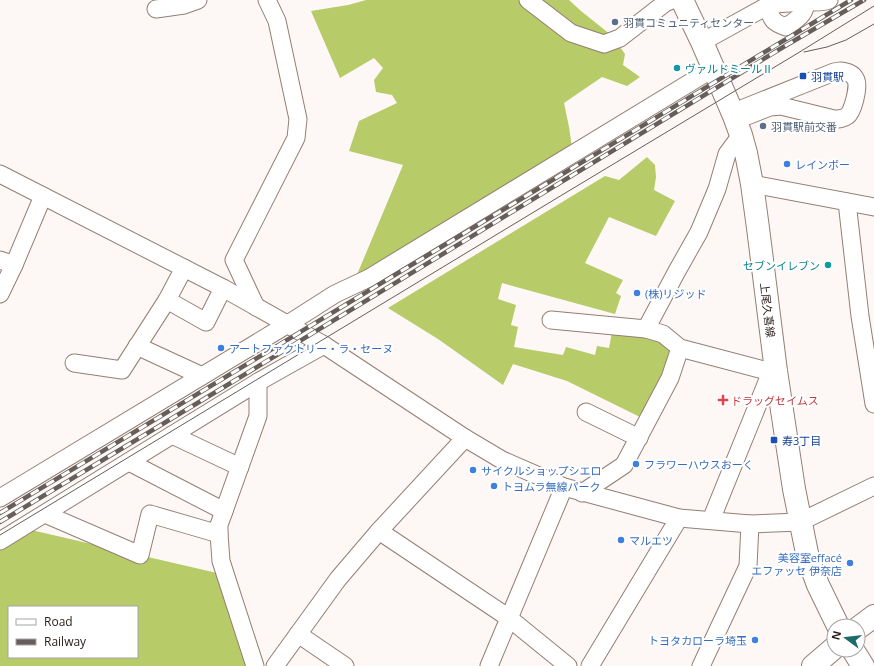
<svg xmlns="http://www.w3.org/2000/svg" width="874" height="666" font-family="'Open Sans','Noto Sans JP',sans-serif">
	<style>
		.forest { fill: #b7cb69; fill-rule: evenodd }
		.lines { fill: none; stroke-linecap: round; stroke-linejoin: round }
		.minor-casing { stroke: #957e73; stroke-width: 19 }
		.major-casing { stroke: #957e73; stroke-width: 24 }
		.minor { stroke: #fff; stroke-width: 17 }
		.major { stroke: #fff; stroke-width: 22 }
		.tram { stroke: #665e5a; stroke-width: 1 }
		.rail-casing { stroke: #665e5a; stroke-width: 4.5 }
		.rail { stroke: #fff; stroke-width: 3; stroke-dasharray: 9; stroke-linecap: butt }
		.service-dot { fill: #5c6f8a; stroke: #fff; stroke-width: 1.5 }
		.culture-dot { fill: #0f9aa8; stroke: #fff; stroke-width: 1.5 }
		.transit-dot { fill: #1a4fb4; stroke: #fff; stroke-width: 1.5 }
		.shop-dot { fill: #3f7fe0; stroke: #fff; stroke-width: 1.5 }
		.health-dot { fill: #e0444e; stroke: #fff; stroke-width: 1.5 }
		.labels { text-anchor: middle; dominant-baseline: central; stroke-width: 4; stroke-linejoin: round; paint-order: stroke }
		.service-label { font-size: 11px; fill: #4e5e75; stroke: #fff; text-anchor: start }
		.culture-label { font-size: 11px; fill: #0d838f; stroke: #fff; text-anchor: start }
		.transit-label { font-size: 11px; fill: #164399; stroke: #fff; text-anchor: start }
		.shop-label { font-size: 11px; fill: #366cbe; stroke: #fff; text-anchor: start }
		.street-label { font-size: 11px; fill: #261c18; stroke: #fff }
		.health-label { font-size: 11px; fill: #be3a42; stroke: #fff; text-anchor: start }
	</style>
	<rect width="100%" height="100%" fill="#fdf8f5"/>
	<g class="forest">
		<polygon points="366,0 569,0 581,11 611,35 625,54 623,65 640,77 627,86 602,77 564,103 569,127 572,148 356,277 403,165 349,151 359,121 397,103 392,95 376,92 374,80 383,68 374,58 340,78 311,11 348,5"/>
		<polygon points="647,157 655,165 656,177 654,190 675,201 656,236 609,217 585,263 623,280 616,293 621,296 615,314 502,283 498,299 516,305 511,325 518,327 514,347 563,355 566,347 595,355 597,346 609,348 612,332 652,334 675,349 644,419 567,381 513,364 503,385 438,339 388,308 605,176 619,180"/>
		<path d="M27,529L217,573L246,666H0V549ZM9,607H137V657H9Z"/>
	</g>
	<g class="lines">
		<g class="minor-casing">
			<g id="minor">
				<polyline points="528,0 571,33 604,44 620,38 665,3 672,0"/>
				<path d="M767,6C772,20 772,22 786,27C797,19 806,15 806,0"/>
				<polyline points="156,9 184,5 198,0"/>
				<path d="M702,42L767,6C782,2 798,3 813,2C819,2 824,2 829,0"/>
				<path d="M840,71C847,72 853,73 856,80C859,87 853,112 847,116C843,119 839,119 834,119L781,106L770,107L747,116H734L744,108L834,72Z"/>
				<polyline points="741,135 727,154 717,189 699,232 677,271 646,329 663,334 680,348 771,372 776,371"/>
				<polyline points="0,174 223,288 324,345 465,438 502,460 564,487 679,518 750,524 800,522 874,486"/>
				<polyline points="752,184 874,207"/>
				<polyline points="847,202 860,316 874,404"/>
				<polyline points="0,260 14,265"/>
				<polyline points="0,294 14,265 43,196"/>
				<polyline points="167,300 206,322 223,288"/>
				<polyline points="256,307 234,260 296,138 298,119 277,21 267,0"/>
				<polyline points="551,320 646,329"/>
				<polyline points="137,346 202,376"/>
				<polyline points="74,363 122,370 167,300 184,268"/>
				<polyline points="586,412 639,438"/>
				<polyline points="172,435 240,467"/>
				<polyline points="129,462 224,511"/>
				<polyline points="582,493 624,465 670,378 680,348"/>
				<polyline points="0,498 288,324 335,294 369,278 714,68"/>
				<polyline points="45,514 140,555 150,514 219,534"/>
				<polyline points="711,520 771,372"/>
				<polyline points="379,531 509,618 568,666"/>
				<polyline points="0,541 258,382 324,345"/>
				<polyline points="298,634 345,666"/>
				<polyline points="255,666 221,561 219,534 219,525 258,416 258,382"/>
				<polyline points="275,666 338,579 379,531 465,438"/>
				<polyline points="489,666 564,487"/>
				<polyline points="590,666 679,518"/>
				<polyline points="701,666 748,566 750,524"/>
			</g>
		</g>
		<g class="major-casing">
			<g id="major">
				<polyline points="682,0 702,42 734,116 741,135 746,153 752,184 758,228 776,371 794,489 808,558 818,585 838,626"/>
				<polyline points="858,628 874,616"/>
				<polyline points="853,650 863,666"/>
				<polyline points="813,666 834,648"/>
			</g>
		</g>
		<use href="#minor" class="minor"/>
		<use href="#major" class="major"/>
		<g class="tram">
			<polyline points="804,52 827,47 846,40 874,24"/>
			<polyline points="0,535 557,198 798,53 874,6"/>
		</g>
		<g class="rail-casing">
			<g id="rail">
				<polyline points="0,513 851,0"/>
				<polyline points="0,522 224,387 785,46 864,0"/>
			</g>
		</g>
		<use href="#rail" class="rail"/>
	</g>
	<g class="service-dot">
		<circle cx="615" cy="22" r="4"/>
		<circle cx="763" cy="126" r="4"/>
	</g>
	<g class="culture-dot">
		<circle cx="677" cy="68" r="4"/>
		<circle cx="828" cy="265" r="4"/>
	</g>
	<g class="transit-dot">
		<rect x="799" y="72" width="8" height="8" rx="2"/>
		<rect x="770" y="436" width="8" height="8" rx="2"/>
	</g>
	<g class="shop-dot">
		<circle cx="787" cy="164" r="4"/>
		<circle cx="637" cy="293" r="4"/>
		<circle cx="221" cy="348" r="4"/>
		<circle cx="636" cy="464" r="4"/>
		<circle cx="473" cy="470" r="4"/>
		<circle cx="494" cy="486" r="4"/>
		<circle cx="621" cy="540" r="4"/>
		<circle cx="850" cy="563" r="4"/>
		<circle cx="755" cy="640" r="4"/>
	</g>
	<path class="health-dot" d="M721 394h4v4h4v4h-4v4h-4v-4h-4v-4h4z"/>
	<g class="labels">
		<g class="service-label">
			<text x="623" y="22">羽貫コミュニティセンター</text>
			<text x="771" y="126">羽貫駅前交番</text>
		</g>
		<g class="culture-label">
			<text x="685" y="68">ヴァルドミールⅡ</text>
			<text x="820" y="265" text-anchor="end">セブンイレブン</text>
		</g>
		<g class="transit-label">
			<text x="811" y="76">羽貫駅</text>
			<text x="782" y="440">寿3丁目</text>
		</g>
		<g class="shop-label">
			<text x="795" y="164">レインボー</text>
			<text x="645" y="293">(株)リジッド</text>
			<text x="229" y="348">アートファクトリー・ラ・セーヌ</text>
			<text x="644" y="464">フラワーハウスおーく</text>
			<text x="481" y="470">サイクルショップシエロ</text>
			<text x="502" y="486">トヨムラ無線パーク</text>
			<text x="629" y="540">マルエツ</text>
			<text x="842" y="557" text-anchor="end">美容室effacé<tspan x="842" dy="13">エファッセ 伊奈店</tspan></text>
			<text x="747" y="640" text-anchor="end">トヨタカローラ埼玉</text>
		</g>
		<g class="street-label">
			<text transform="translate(768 310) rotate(83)">上尾久喜線</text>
		</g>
		<g class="health-label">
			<text x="731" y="400">ドラッグセイムス</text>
		</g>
	</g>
	<rect x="8" y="606" width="130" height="52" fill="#ffffff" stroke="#a8a4a3"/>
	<rect x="16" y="619" width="20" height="6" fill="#ffffff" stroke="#a8a4a3"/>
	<text x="44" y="626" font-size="12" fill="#261c18">Road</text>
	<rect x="16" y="639" width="20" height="6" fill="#665e5a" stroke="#a8a4a3"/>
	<text x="44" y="646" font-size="12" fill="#261c18">Railway</text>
	<g transform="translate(846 638) rotate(285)"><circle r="19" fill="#ffffff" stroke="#a8a4a3"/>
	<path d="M0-3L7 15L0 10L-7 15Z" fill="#1d6a6d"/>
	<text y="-6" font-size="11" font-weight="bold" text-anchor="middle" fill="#261c18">N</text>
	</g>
</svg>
